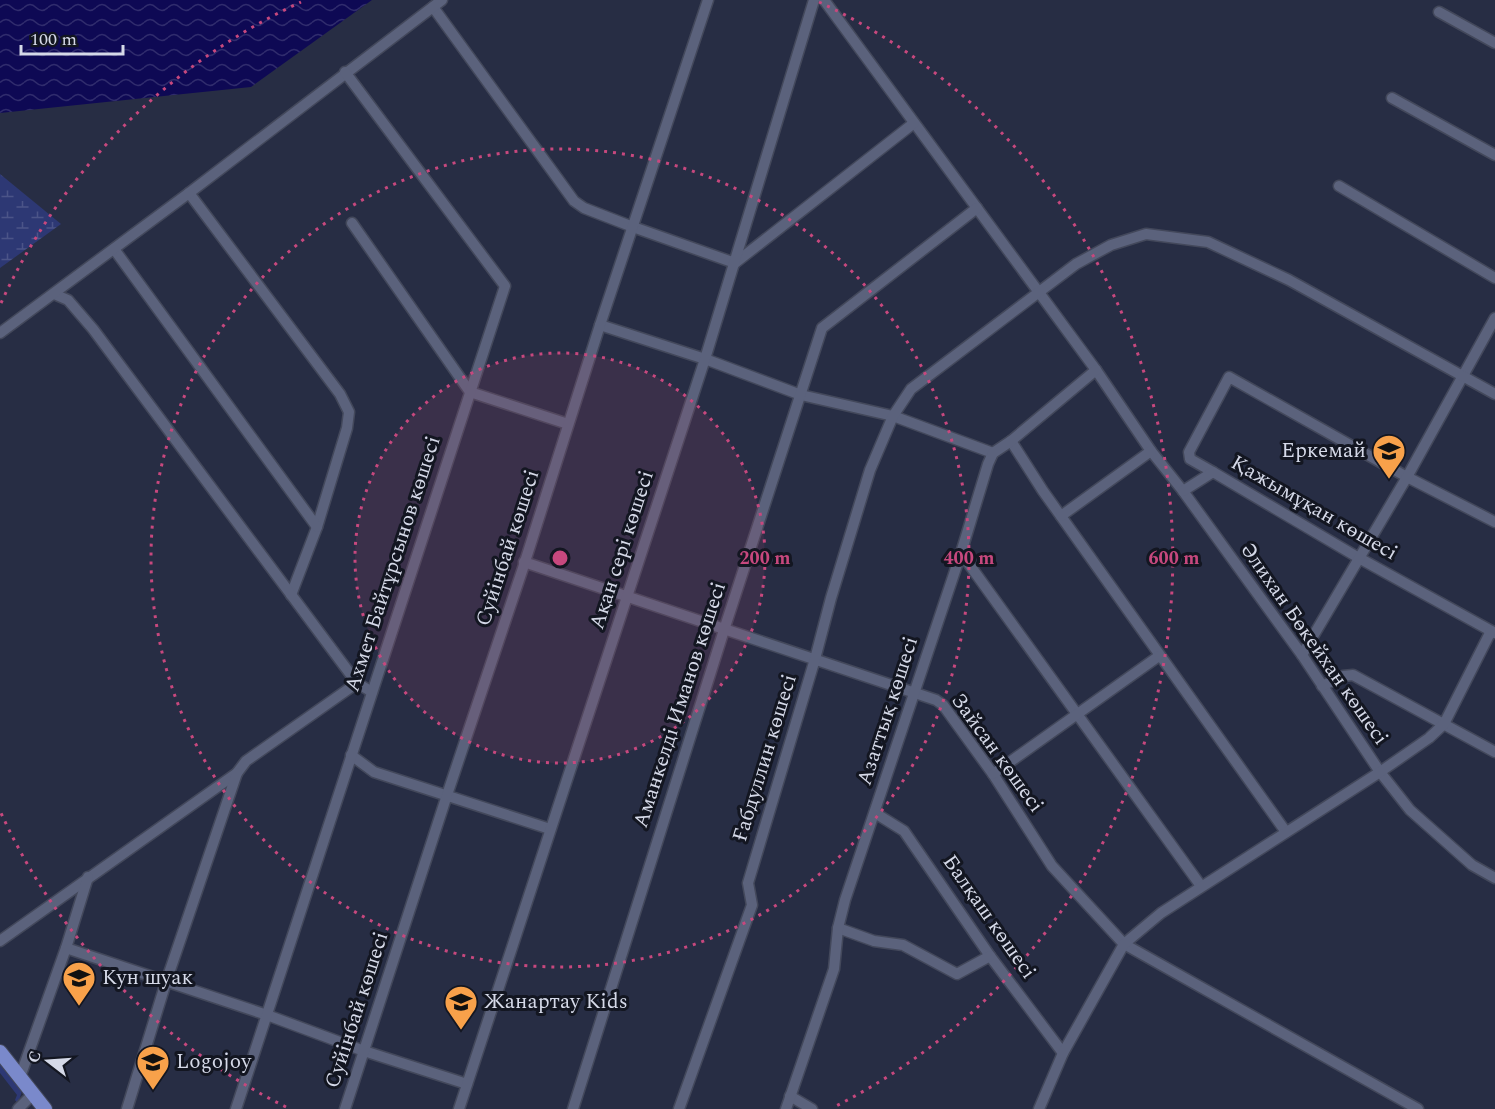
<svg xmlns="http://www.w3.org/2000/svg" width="1495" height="1109" font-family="Spectral,serif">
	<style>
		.green { fill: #2d3874 }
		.wetland { fill: url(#wetland-marsh) }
		.water { fill: url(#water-waves) }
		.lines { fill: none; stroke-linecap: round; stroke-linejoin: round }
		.minor-casing { stroke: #43485b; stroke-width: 13 }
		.major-casing { stroke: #43485b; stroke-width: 16 }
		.minor { stroke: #5b627c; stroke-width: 10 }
		.major { stroke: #7a89cb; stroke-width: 14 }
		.ring { fill: none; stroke: #c7487e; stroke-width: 3; stroke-dasharray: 3 6 }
		.labels { text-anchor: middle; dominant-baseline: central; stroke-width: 6; stroke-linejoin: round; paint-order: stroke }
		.poi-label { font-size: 21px; fill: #d5d9e8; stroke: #131621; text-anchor: start }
		.street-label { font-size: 21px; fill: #d5d9e8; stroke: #131621 }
		.centre { fill: #c7487e; stroke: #131621; stroke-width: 3 }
		.ring-label { font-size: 18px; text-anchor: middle; font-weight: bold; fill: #c7487e; stroke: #131621; stroke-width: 6; stroke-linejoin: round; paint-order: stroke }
	</style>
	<defs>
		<pattern id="wetland-marsh" width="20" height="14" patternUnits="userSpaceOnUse" patternTransform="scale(1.5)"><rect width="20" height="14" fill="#2d3874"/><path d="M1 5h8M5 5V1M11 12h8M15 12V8" fill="none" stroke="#4b5488"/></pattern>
		<pattern id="water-waves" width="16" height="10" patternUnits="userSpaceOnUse" patternTransform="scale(1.5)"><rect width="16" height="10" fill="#0e0954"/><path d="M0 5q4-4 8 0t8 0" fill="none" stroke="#302c6d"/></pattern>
	</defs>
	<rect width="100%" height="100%" fill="#272d44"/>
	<polygon class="green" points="0,1062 22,1091 18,1104 15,1100 17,1095 0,1073"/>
	<polygon class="wetland" points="0,174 61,224 0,268"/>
	<polygon class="water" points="0,0 372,0 251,87 0,113"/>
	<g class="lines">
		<g class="minor-casing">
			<g id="minor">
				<polyline points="824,0 1096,370 1151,451 1183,491 1302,655 1380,772 1410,810 1472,865 1495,878"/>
				<polyline points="433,7 574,201 584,208 633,227 735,263 914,123"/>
				<polyline points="1439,12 1495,43"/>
				<polyline points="1392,98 1495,155"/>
				<polyline points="1339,186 1495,278"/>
				<polyline points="189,193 340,394 349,412 347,428 317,527 291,595"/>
				<polyline points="352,223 470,392 568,424"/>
				<polyline points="114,249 317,527"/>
				<polyline points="54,294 68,300 93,329 357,683"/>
				<polyline points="600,325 705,359 801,395 893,416 993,453"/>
				<polyline points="0,333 189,193 442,0"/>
				<polyline points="1011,441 1043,491 1286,832"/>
				<polyline points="1213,472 1190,459 1189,452 1229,377 1407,477 1495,522"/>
				<polyline points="1183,491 1213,472 1359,558 1495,633"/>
				<polyline points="1061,516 1151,451"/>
				<polyline points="961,553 1201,886"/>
				<polyline points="524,562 936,700 943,705 993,774 1052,866 1124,944 1418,1109"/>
				<polyline points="1302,655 1407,477 1495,318"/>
				<polyline points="1322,686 1343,676 1353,675 1495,752"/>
				<polyline points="351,755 374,772 550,829"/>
				<polyline points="993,774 1159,656"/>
				<polyline points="875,813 904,831 990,956 1063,1053"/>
				<polyline points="838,928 874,941 903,945 957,974 990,956"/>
				<polyline points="0,941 237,773 246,761 357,683 372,692"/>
				<polyline points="66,948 267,1015 364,1051 467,1084"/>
				<polyline points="20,1077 66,948 88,877"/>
				<polyline points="790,1096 812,1109"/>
				<polyline points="18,1109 33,1094"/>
				<polyline points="127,1109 166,982 237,773"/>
				<polyline points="236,1109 505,286 345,72"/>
				<polyline points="345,1109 447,795 523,568 600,325 708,0"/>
				<polyline points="459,1109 705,359 814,0"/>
				<polyline points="573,1109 724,630 822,328 977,208"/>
				<polyline points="679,1109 752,905 748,883 815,659 831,598 870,470 893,416 911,389 1076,264 1111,245 1146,234 1208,242 1289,280 1495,394"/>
				<polyline points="786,1109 834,969 838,928 845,900 961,553 988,464 993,453 1011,441 1096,370"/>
				<polyline points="1039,1109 1063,1053 1124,944 1161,913 1380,772 1429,738 1444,724 1491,631"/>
			</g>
		</g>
		<g class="major-casing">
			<polyline id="major" points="0,1052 45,1109"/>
		</g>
		<use href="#minor" class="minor"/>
		<use href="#major" class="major"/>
	</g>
	<circle cx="560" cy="558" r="205" fill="#c7487e" fill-opacity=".12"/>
	<g class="ring">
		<circle cx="560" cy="558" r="205"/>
		<circle cx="560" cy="558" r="409"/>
		<path d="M286 1107A614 614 0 0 1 1 813M1 303A614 614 0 0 1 301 2M819 2A614 614 0 0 1 834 1107"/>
	</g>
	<defs>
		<g id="school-pin" transform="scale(1.725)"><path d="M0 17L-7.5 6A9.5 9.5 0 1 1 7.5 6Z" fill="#f8a14a" stroke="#131621"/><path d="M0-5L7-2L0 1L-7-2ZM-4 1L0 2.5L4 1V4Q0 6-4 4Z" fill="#111"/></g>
	</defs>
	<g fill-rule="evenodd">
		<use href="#school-pin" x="1389" y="451"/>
		<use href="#school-pin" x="79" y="978"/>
		<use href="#school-pin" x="461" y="1002"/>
		<use href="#school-pin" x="153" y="1062"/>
	</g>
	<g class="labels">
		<g class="poi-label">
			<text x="1366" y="451" text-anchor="end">Еркемай</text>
			<text x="102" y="978">Кун шуак</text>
			<text x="484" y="1002">Жанартау Kids</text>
			<text x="176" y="1062">Logojoy</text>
		</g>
		<g class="street-label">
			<text transform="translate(1314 508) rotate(30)">Қажымұқан көшесі</text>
			<text transform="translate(508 548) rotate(-72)">Суйінбай көшесі</text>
			<text transform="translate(622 550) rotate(-72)">Ақан сері көшесі</text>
			<text transform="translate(393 564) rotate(-72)">Ахмет Байтұрсынов көшесі</text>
			<text transform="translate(1314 644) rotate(55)">Әлихан Бөкейхан көшесі</text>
			<text transform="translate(680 705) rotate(-72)">Аманкелді Иманов көшесі</text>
			<text transform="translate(888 711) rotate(-72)">Азаттық көшесі</text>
			<text transform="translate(997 753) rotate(54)">Зайсан көшесі</text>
			<text transform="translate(765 758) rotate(-73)">Ғабдуллин көшесі</text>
			<text transform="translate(989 917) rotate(55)">Балқаш көшесі</text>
			<text transform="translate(357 1010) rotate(-72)">Суйінбай көшесі</text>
		</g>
	</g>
	<circle cx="560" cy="558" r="9" class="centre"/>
	<g class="ring-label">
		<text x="765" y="564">200 m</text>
		<text x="969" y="564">400 m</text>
		<text x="1174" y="564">600 m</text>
	</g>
	<g transform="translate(48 1061) rotate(287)" stroke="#131621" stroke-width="4.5" paint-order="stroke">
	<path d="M0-4.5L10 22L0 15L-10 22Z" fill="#d5d9e8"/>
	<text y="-9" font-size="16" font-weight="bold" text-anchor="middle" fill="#d5d9e8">С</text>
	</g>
	<path d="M21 45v9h102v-9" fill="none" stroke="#d5d9e8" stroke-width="3"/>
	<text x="30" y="45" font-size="18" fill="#d5d9e8" stroke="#131621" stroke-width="4.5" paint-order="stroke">100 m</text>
</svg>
